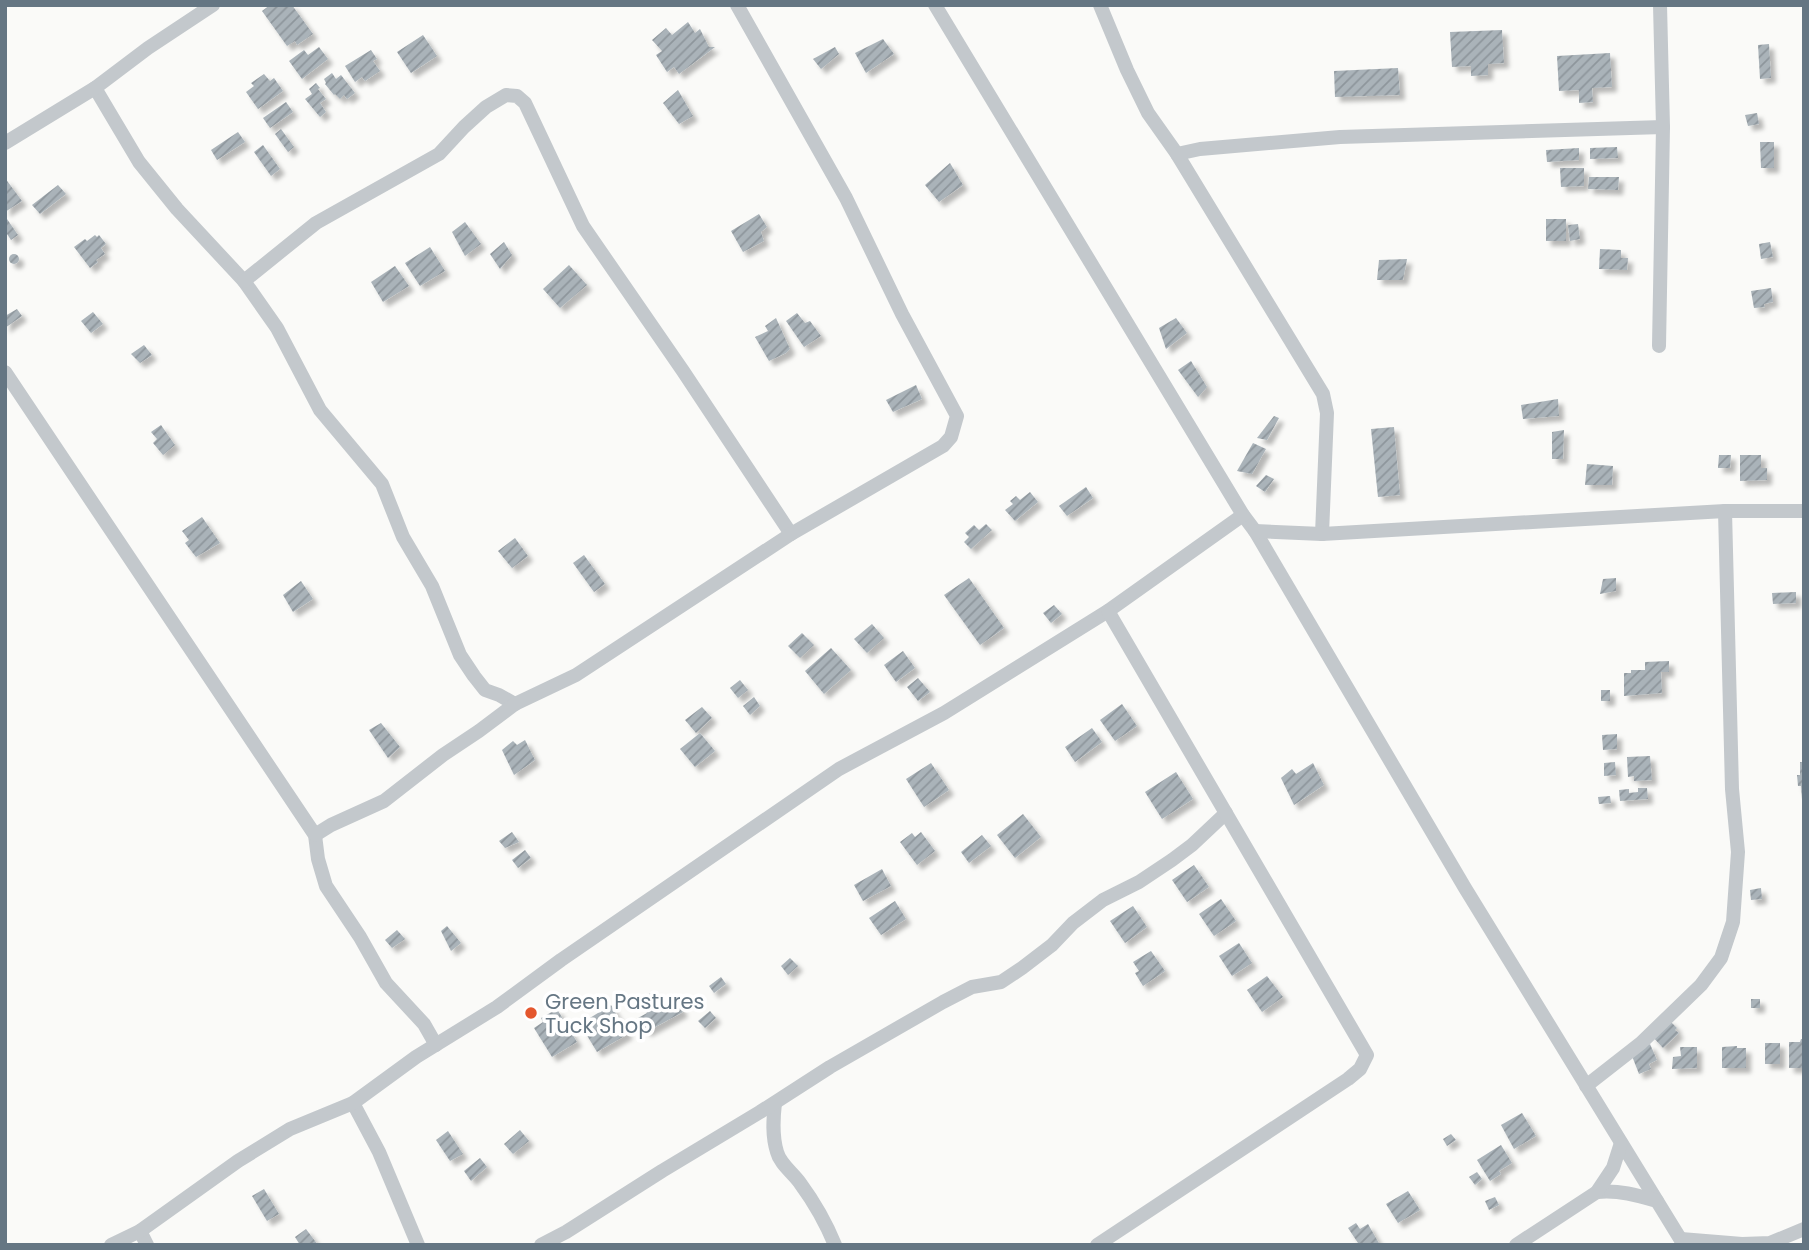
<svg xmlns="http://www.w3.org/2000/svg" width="1809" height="1250" font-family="Poppins,sans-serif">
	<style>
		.building { fill: url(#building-hatch); filter: url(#shadow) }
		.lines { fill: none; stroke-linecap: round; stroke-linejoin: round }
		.minor { stroke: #c3c8cc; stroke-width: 14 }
		.poi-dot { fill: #e4572e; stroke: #fff; stroke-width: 2.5 }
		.labels { text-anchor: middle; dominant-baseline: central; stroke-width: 7; stroke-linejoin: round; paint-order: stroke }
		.poi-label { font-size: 21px; fill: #657683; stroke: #fff; text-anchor: start }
	</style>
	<defs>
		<pattern id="building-hatch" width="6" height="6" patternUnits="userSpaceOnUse" patternTransform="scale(1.75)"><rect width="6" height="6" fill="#aab3b9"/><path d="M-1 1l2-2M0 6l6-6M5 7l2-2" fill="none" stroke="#8e969c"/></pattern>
		<filter id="shadow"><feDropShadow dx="5" dy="5" stdDeviation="2" flood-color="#0004"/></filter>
	</defs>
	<rect width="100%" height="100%" fill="#fafaf8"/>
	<g class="building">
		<polygon points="270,5 292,5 313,34 297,45 295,41 287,46 262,11"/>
		<polygon points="688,22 695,33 700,29 709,47 715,47 679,74 674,67 667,72 656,55 662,51 652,40 666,28 672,35"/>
		<polygon points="1502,30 1504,63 1488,64 1488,75 1471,76 1471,66 1452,67 1450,32"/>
		<polygon points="423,35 437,56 411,73 397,52"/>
		<polygon points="883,39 894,54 866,73 855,53"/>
		<polygon points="1769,44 1771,78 1760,79 1758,45"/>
		<polygon points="319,47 328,59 302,79 289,61 304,50 308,55"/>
		<polygon points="835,47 839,54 821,69 813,59"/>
		<polygon points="371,50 377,59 373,61 380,71 365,81 362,77 355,82 345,66"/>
		<polygon points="1610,53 1612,87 1592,88 1593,102 1579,103 1579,90 1559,91 1557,56"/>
		<polygon points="1398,68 1400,95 1335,97 1334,71"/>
		<polygon points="332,73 336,79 341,75 355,93 347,99 344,95 340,99 335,94 334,95 325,84 326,83 324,79"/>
		<polygon points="264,74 270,81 274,78 283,91 258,109 246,92 254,86 251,83"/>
		<polygon points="316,83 320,88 318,89 326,99 320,103 326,112 320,117 305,99 312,94 309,89"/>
		<polygon points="678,90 693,116 679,124 663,103"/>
		<polygon points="286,102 293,112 270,128 263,118"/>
		<polygon points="1757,113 1759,124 1748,126 1745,115"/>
		<polygon points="281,129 294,147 288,152 275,134"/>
		<polygon points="238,132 245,142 217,160 211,150"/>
		<polygon points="1760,142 1774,142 1774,168 1761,168"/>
		<polygon points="263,145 280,169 271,176 254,152"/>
		<polygon points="1617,147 1618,158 1590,159 1590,148"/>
		<polygon points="1579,148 1579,160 1547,162 1546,150"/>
		<polygon points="950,163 963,185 939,202 925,185"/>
		<polygon points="1560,168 1584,168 1584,186 1561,187"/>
		<polygon points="1589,177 1619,177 1618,190 1588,189"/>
		<polygon points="5,178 22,201 5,212"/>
		<polygon points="58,185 66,194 40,214 32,205"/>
		<polygon points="759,214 767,227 761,232 764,241 743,252 731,231"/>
		<polygon points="7,219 18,235 11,240 5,231 5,220"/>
		<rect x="1546" y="219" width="20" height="22"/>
		<polygon points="465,222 481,244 465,256 452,232"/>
		<polygon points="1578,224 1580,239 1570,241 1568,225"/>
		<polygon points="95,235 97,237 99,235 106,244 101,248 105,254 96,260 98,262 90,268 74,247 85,239 87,241"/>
		<polygon points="504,242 512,255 500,269 490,254"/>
		<polygon points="1770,242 1773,257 1761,259 1759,244"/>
		<polygon points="430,247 445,271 420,286 405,263"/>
		<polygon points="1600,249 1621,250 1621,258 1628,258 1627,270 1599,269"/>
		<circle cx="14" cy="259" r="5"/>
		<polygon points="1407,259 1403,280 1377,280 1379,260"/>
		<polygon points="569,265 587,285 560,308 543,289"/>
		<polygon points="395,266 409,286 383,302 371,282"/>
		<polygon points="1771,288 1773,302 1764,304 1765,307 1754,308 1751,291"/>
		<polygon points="17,309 22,316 5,328 5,316"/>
		<polygon points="93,312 103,324 91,333 81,321"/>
		<polygon points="797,313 805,323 810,321 821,336 804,347 786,321"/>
		<polygon points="776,318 790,349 786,353 769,361 755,337 768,331 765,326"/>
		<polygon points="1176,318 1187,333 1166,349 1159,328"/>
		<polygon points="144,345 152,355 140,363 131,354"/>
		<polygon points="1191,361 1207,387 1198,397 1178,370"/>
		<polygon points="916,385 922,399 893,412 886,400"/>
		<polygon points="1558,399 1559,416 1523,419 1521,405"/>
		<polygon points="1274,416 1279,418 1267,440 1257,438"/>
		<polygon points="161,425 175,445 163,455 153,443 157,439 151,432"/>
		<polygon points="1394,427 1400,495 1378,497 1371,429"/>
		<polygon points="1564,430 1563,459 1552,459 1552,432"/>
		<polygon points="1253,443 1266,449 1252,474 1237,471"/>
		<polygon points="1719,455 1731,455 1730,468 1718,468"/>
		<polygon points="1740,455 1761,455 1761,468 1767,468 1767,480 1740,481"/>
		<polygon points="1587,464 1613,466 1612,485 1585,485"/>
		<polygon points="1266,475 1274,479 1265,492 1256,486"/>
		<polygon points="1086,487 1093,498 1067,516 1059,506"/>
		<polygon points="1030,492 1038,502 1015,521 1005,510 1013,504 1010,501 1016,496 1020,500"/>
		<polygon points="202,517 220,543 196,557 185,543 189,540 182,531"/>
		<polygon points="986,524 992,530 971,549 964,542 969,537 965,533 974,525 979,530"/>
		<polygon points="515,538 528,556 512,568 498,551"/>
		<polygon points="584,555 605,584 594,592 573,563"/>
		<polygon points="969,578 1004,628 980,645 944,595"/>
		<polygon points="1616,578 1616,591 1600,594 1603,579"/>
		<polygon points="301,581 313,599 293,612 283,595"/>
		<polygon points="1796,592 1796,603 1773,604 1772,593"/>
		<polygon points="1054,605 1062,614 1051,623 1043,613"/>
		<polygon points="872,624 884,638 867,653 854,639"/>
		<polygon points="802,633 814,645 800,658 788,646"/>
		<polygon points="831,648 851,670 824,694 805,671"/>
		<polygon points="903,651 915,668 896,682 884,665"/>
		<polygon points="1669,661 1669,672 1661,672 1662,693 1624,696 1624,673 1631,673 1631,670 1645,670 1645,662"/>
		<polygon points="918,678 930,692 918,701 907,687"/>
		<polygon points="740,680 748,690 738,698 730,688"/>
		<rect x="1601" y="690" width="9" height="11"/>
		<polygon points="754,697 760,706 750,715 743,706"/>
		<polygon points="1122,704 1137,726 1115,741 1100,720"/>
		<polygon points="702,707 712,718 696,733 685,720"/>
		<polygon points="381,723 400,747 388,758 369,730"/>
		<polygon points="1092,728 1102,742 1075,762 1065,747"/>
		<polygon points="700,733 715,751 695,767 680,749"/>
		<polygon points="1617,734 1617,749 1603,750 1602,735"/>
		<polygon points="525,740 535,760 514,775 502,750 513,741 517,745"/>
		<polygon points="1650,756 1652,780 1634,781 1634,776 1628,777 1627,757"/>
		<polygon points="1615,762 1616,775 1604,776 1604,763"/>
		<polygon points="1800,762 1804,762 1804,800 1802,800 1801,786 1798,786 1797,775 1800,775"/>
		<polygon points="931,763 949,790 924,807 906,779"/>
		<polygon points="1313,763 1324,785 1294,805 1281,778 1292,769 1296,774"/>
		<polygon points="1176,772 1193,799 1162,819 1145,792"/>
		<polygon points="1638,788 1647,788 1648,799 1620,801 1619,790 1629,789 1629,793 1638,792"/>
		<polygon points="1610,796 1611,803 1599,804 1598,797"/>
		<polygon points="1023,814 1041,837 1015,858 997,835"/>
		<polygon points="512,832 519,842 505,848 499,841"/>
		<polygon points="921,832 935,851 917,865 900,842 912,833 915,837"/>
		<polygon points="982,835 991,846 969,863 961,852"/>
		<polygon points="525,850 531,858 518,868 512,860"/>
		<polygon points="1194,865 1209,887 1187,902 1172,880"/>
		<polygon points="882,869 891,886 863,901 854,885"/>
		<polygon points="1761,888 1762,899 1751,900 1750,890"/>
		<polygon points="1221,899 1236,921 1214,936 1199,914"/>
		<polygon points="895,901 906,919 881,935 869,918"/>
		<polygon points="1133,906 1147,927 1125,943 1110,921"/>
		<polygon points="447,926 461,943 451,951 441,931"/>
		<polygon points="397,930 405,939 392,948 385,940"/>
		<polygon points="1239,943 1252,963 1232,976 1219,956"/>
		<polygon points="1151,951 1165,971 1143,986 1135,973 1139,971 1133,962"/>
		<polygon points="790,958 798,966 788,975 781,966"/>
		<polygon points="1267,976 1283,997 1262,1012 1247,990"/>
		<polygon points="721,977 726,984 714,993 709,986"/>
		<polygon points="655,991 660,1000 667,996 670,1002 676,999 683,1012 646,1032 638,1018 647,1013 639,999"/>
		<rect x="1751" y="999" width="9" height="9"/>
		<polygon points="611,1005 628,1034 597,1052 580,1024"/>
		<polygon points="557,1009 577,1042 552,1057 534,1028 543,1022 541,1018"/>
		<polygon points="710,1011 716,1018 705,1028 698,1021"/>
		<polygon points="1668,1019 1677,1028 1675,1030 1679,1033 1663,1048 1651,1035"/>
		<polygon points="1801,1039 1804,1039 1804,1068 1789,1068 1789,1042 1800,1042"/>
		<rect x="1765" y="1043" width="15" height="21"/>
		<polygon points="1650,1044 1657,1060 1649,1064 1651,1069 1639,1074 1632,1056 1640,1049"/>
		<polygon points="1737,1046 1737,1048 1746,1048 1746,1068 1722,1068 1722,1047"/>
		<polygon points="1680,1047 1697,1047 1697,1068 1672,1069 1673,1057 1681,1056"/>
		<polygon points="1522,1113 1536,1136 1514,1149 1501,1125"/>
		<polygon points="520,1130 529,1141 513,1154 504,1144"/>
		<polygon points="448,1131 463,1154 450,1161 436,1140"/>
		<polygon points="1451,1134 1456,1140 1447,1146 1443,1139"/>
		<polygon points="1501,1145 1512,1163 1499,1171 1501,1174 1490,1181 1477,1160"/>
		<polygon points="480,1158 487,1167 471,1181 464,1171"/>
		<polygon points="1477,1172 1482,1179 1475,1185 1469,1177"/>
		<polygon points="264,1189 279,1214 267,1221 252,1196"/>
		<polygon points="1408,1191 1420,1210 1398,1223 1386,1204"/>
		<polygon points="1495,1197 1499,1205 1489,1210 1485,1201"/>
		<polygon points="1356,1223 1360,1229 1368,1224 1380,1245 1355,1245 1358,1243 1348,1228"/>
		<polygon points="306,1229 318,1245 300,1245 295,1237"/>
	</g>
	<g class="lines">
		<g class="minor">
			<polyline points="935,5 1243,515 1255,531 1465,888 1684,1245"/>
			<polyline points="1100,5 1127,70 1148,113 1177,154 1323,394 1327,413 1322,534"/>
			<polyline points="95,88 139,162 177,209 244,281 277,328 320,410 382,484 403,537 432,586 460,655 474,676 485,690 499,695 515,704"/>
			<polyline points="5,143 95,88 148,48 213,5"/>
			<polyline points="1177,154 1200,149 1340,137 1663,127"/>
			<polyline points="244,281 316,223 439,154 464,127 486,107 506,95 517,96 525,103 583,226 683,371 791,534"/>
			<polyline points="1659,346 1663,127 1660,5"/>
			<polyline points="5,372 315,835 318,859 326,886 360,937 386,983 424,1024 436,1045"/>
			<polyline points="1255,531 1322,534 1725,511 1804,511"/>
			<polyline points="315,835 331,825 384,801 443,755 479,731 515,704 576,675 791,534 943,446 951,437 957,416 902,314 846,198 737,5"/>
			<polyline points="1586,1086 1641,1043 1701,985 1721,958 1733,922 1738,852 1732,789 1725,511"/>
			<polyline points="353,1103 379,1152 418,1245"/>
			<path d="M775,1103C773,1120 772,1136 777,1152C780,1164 793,1173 800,1183C814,1202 826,1223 835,1245"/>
			<path d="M1597,1192C1619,1190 1637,1195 1657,1201"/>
			<polyline points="140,1231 147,1245"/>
			<polyline points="1681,1239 1742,1244 1770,1243 1804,1229"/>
			<polyline points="111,1245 140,1231 238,1161 290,1129 353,1103 416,1057 497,1007 561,960 839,769 944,713 1108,611 1243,515"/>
			<polyline points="541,1245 566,1232 662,1171 760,1112 830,1067 943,1002 972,987 1001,982 1022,968 1052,945 1073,923 1103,900 1139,882 1172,860 1192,845 1226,813"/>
			<polyline points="1097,1245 1348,1079 1360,1069 1367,1055 1108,611"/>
			<polyline points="1516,1245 1597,1192 1613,1168 1621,1143"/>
		</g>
	</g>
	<circle class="poi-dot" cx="531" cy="1013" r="7"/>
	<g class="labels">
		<g class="poi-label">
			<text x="545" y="1001">Green Pastures<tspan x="545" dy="24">Tuck Shop</tspan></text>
		</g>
	</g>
	<rect width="1809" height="1250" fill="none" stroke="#657683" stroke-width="14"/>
</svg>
